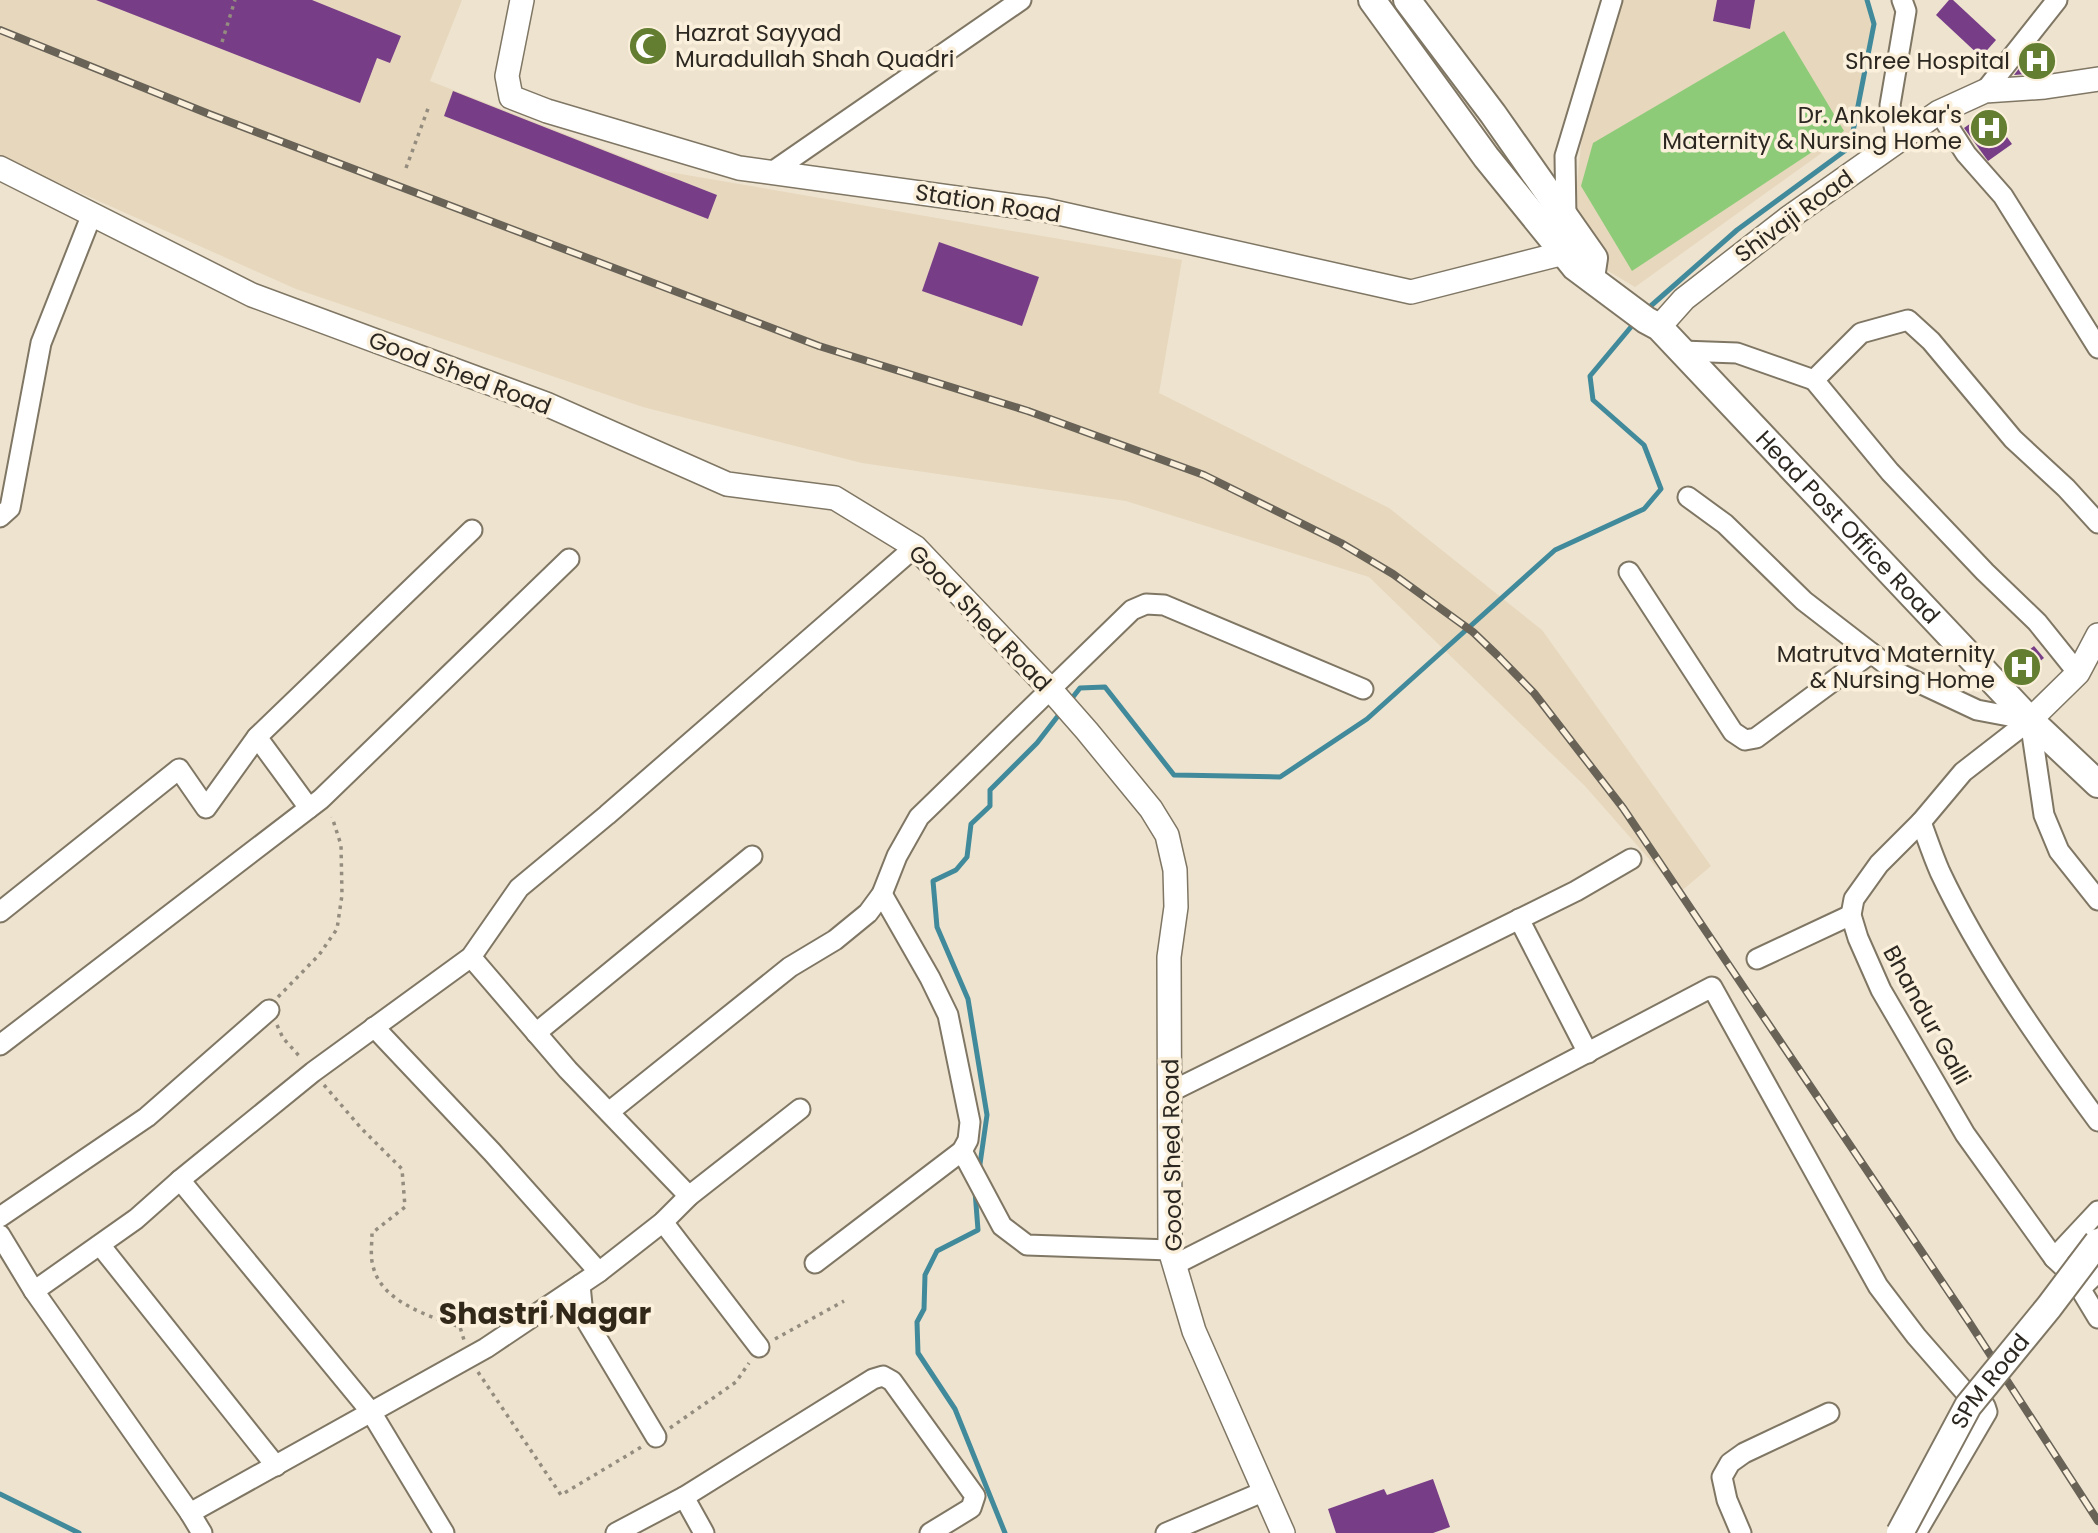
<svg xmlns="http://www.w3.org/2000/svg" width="2098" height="1533" font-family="Poppins,sans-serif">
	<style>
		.built { fill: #e6d7bd }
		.green { fill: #8ecb78 }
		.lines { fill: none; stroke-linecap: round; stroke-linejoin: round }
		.stream { stroke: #418a9b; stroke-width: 5 }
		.building { fill: #773d87 }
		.minor-casing { stroke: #7f7664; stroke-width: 23 }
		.tertiary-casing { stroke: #7f7664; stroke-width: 26 }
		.secondary-casing { stroke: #7f7664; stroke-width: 30 }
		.path { stroke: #948d7f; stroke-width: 3.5; stroke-dasharray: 3.5 5; stroke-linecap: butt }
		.minor { stroke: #fff; stroke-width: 19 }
		.tertiary { stroke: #fff; stroke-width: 23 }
		.secondary { stroke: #fff; stroke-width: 26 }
		.rail-casing { stroke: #686257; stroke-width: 8 }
		.rail { stroke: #fbf0dc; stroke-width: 5; stroke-dasharray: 16; stroke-linecap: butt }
		.secondary-bridge-casing { stroke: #7f7664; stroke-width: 30; stroke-linecap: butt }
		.secondary-bridge { stroke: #fff; stroke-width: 26 }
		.labels { text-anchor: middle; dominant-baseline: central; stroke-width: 7; stroke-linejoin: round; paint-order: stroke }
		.poi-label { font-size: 23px; fill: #2c2821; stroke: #fbf0dc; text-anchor: end }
		.street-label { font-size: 23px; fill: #2c2821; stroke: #fbf0dc }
		.district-label { font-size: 30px; font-weight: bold; fill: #312819; stroke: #fbf0dc }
	</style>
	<rect width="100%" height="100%" fill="#eee3cf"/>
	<g class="built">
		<polygon points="0,0 462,0 430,81 657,170 1182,260 1159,393 1389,508 1542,630 1711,866 1679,893 1585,786 1369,577 1126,501 862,463 643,407 296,289 0,157"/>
		<polygon points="1601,0 1865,0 1874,30 1855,129 1635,287 1608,271 1574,212 1590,60"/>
	</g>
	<polygon class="green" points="1784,31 1844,131 1632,271 1581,186 1593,143"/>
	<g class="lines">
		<g class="stream">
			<polyline points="1645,311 1737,230 1850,147 1874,24 1867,0"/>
			<polyline points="1069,702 1080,688 1105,687 1174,775 1280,777 1367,719 1555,550 1644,509 1661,489 1644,445 1593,400 1590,376 1636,321"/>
			<polyline points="979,1171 987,1115 968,999 937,927 933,881 956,870 967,857 971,824 990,806 990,790 1037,743 1061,712"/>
			<polyline points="975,1191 978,1230 937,1251 925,1275 924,1309 917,1322 918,1353 955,1409 1005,1533"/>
			<polyline points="0,1494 79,1533"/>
		</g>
	</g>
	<g class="building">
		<polygon points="96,0 312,0 401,36 390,63 377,58 360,103"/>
		<polygon points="1717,0 1755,0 1750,29 1713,21"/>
		<polygon points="1949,0 1953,0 1996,40 1981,57 1936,15"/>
		<polygon points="2036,46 2053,59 2041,73 2014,75"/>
		<polygon points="453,91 717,195 708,219 444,116"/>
		<polygon points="1988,111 2012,144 1988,161 1964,128"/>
		<polygon points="939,242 1039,277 1022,326 922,291"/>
		<polygon points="2034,646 2044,658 2015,681 2005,670"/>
		<polygon points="1433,1479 1450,1527 1433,1533 1336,1533 1328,1509 1384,1489 1387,1495"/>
	</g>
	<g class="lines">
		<g class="minor-casing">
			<g id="minor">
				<polyline points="1985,91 2057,0"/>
				<polyline points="1939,112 1966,154 2003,196 2098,348"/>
				<polyline points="1897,141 1890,105 1906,11 1902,0"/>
				<polyline points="772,172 1021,0"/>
				<polyline points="1566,219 1565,156 1612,0"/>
				<polyline points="1682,351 1737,353 1814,380"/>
				<polyline points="1688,497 1725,524 1804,601 1896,672 1977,710 2030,720"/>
				<polyline points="0,517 10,508 41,343 92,214"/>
				<polyline points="1629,572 1733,732 1745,740 1756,738 1871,653"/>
				<polyline points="2078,673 2037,622 1985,572 1890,472 1814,380 1861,333 1908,320 1931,341 2013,439 2066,488 2098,523"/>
				<polyline points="2030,720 1963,772 1921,822 1879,864 1854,899 1851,915 1858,938 1881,990 1965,1134 2054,1258 2072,1275 2098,1318"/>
				<polyline points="2030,720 2044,815 2059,851 2098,900"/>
				<polyline points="309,808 257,737 472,530"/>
				<path d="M1921,822C1927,838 1933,856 1940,872C1980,957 2042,1045 2098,1121"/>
				<polyline points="0,912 179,769 206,808 257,737"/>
				<polyline points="1519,919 1588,1053"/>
				<polyline points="471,957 568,1070 689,1196"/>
				<polyline points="1757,959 1851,915"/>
				<polyline points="374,1027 492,1152 599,1272"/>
				<polyline points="536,1033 752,856"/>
				<polyline points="0,1045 321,799 569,559"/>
				<polyline points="1170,1092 1576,891 1631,859"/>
				<polyline points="609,1112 790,967 835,940 868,913 882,894 897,856 919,817 1132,610 1146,604 1164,605 1363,689"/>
				<polyline points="962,1151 1002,1226 1027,1245 1170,1250"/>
				<polyline points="180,1180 371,1412 444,1533"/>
				<polyline points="0,1217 147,1117 269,1010"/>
				<polyline points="663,1222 759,1347"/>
				<polyline points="0,1235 34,1291"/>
				<polyline points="100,1245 276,1466"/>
				<polyline points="2054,1258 2098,1211"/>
				<polyline points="815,1263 962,1151 968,1140 970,1122 948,1015 930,978 882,894"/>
				<polyline points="1174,1265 1417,1142 1712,987 1878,1286 1916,1336 1965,1392 1985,1406 1987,1412 1916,1533"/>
				<polyline points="580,1285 583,1315 656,1437"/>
				<polyline points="2080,1289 2098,1272"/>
				<polyline points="684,1497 704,1533"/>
				<polyline points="190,1513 486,1348 599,1272 663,1222 689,1196 800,1109"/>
				<polyline points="202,1533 190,1513 34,1291 136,1219 180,1180 313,1072 471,957 519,888 607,815 915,547"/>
				<polyline points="616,1533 684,1497 873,1379 883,1376 892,1381 975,1496 971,1508 930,1533"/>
				<polyline points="1166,1533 1265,1491"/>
				<polyline points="1741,1533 1727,1500 1722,1477 1730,1463 1744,1453 1829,1413"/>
			</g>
		</g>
		<g class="tertiary-casing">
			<g id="tertiary">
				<polyline points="522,0 507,76 511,97 547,111 739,168 1045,210 1411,292 1564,253"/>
				<polyline points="0,168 252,295 546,404 727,484 835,498 915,547 1051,690 1087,731 1151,809 1167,835 1175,870 1176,907 1169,957 1170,1250 1194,1331 1283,1533"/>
				<polyline points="1659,327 1684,299 1787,219 1939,112 1985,91 2045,87 2098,79"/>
				<polyline points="2030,720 2078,673 2098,635"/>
			</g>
		</g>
		<g class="secondary-casing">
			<g id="secondary">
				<path id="s1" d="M1372,0L1486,157L1575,267L1646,320L1659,327L2030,720L2098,784"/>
				<polyline points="1407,0 1493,114 1594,258 1591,278"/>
			</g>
		</g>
		<g class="path">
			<polyline points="222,42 235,0"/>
			<polyline points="406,168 429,106"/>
			<polyline points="278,997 319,955 337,929 342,895 341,845 332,817"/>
			<polyline points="277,1025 283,1038 301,1058"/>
			<path d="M324,1085L361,1128L402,1169L405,1207L372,1233C372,1243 370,1256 373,1266C381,1302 429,1316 460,1327L464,1340"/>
			<polyline points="775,1339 844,1301"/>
			<polyline points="478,1372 561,1495 643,1446"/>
			<polyline points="670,1428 736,1382 749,1363"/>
		</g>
		<use href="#minor" class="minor"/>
		<use href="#tertiary" class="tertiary"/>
		<use href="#secondary" class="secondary"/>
		<g class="rail-casing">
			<polyline id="rail" points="0,30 209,114 819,346 1028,411 1204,475 1341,543 1393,574 1473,632 1498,656 1534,693 1623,808 1969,1322 2098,1521"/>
		</g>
		<use href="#rail" class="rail"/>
		<g class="secondary-bridge-casing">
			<g id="secondary-bridge">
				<path id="s2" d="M1900,1533L1968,1406L2049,1307L2098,1242"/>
			</g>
		</g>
		<use href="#secondary-bridge" class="secondary-bridge"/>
	</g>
	<defs>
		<g id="mosque-disc" transform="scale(2.0125)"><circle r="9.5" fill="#637e31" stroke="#fbf0dc"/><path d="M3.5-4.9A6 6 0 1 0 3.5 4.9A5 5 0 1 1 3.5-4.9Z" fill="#fff"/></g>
		<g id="hospital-disc" transform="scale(2.0125)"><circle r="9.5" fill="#637e31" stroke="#fbf0dc"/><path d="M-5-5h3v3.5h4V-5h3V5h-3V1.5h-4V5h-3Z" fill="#fff"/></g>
	</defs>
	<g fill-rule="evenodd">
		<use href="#mosque-disc" x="648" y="46"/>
		<use href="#hospital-disc" x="2037" y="61"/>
		<use href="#hospital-disc" x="1989" y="128"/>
		<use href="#hospital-disc" x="2022" y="667"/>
	</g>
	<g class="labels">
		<g class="poi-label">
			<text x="675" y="33" text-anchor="start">Hazrat Sayyad<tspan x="675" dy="26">Muradullah Shah Quadri</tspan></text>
			<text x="2010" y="61">Shree Hospital</text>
			<text x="1962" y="115">Dr. Ankolekar's<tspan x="1962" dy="26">Maternity &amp; Nursing Home</tspan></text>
			<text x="1995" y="654">Matrutva Maternity<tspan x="1995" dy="26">&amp; Nursing Home</tspan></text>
		</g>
		<g class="street-label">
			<text transform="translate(988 203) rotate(9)">Station Road</text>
			<text transform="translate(1794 216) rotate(-36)">Shivaji Road</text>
			<text transform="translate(460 373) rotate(21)">Good Shed Road</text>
			<text stroke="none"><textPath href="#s1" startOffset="714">Head Post Office Road</textPath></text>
			<text transform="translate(980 618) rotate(46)">Good Shed Road</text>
			<text transform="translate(1927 1015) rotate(61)">Bhandur Galli</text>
			<text transform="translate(1172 1155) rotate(-91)">Good Shed Road</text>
			<text stroke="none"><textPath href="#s2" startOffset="177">SPM Road</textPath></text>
		</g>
		<g class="district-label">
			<text x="545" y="1313">Shastri Nagar</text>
		</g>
	</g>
</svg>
